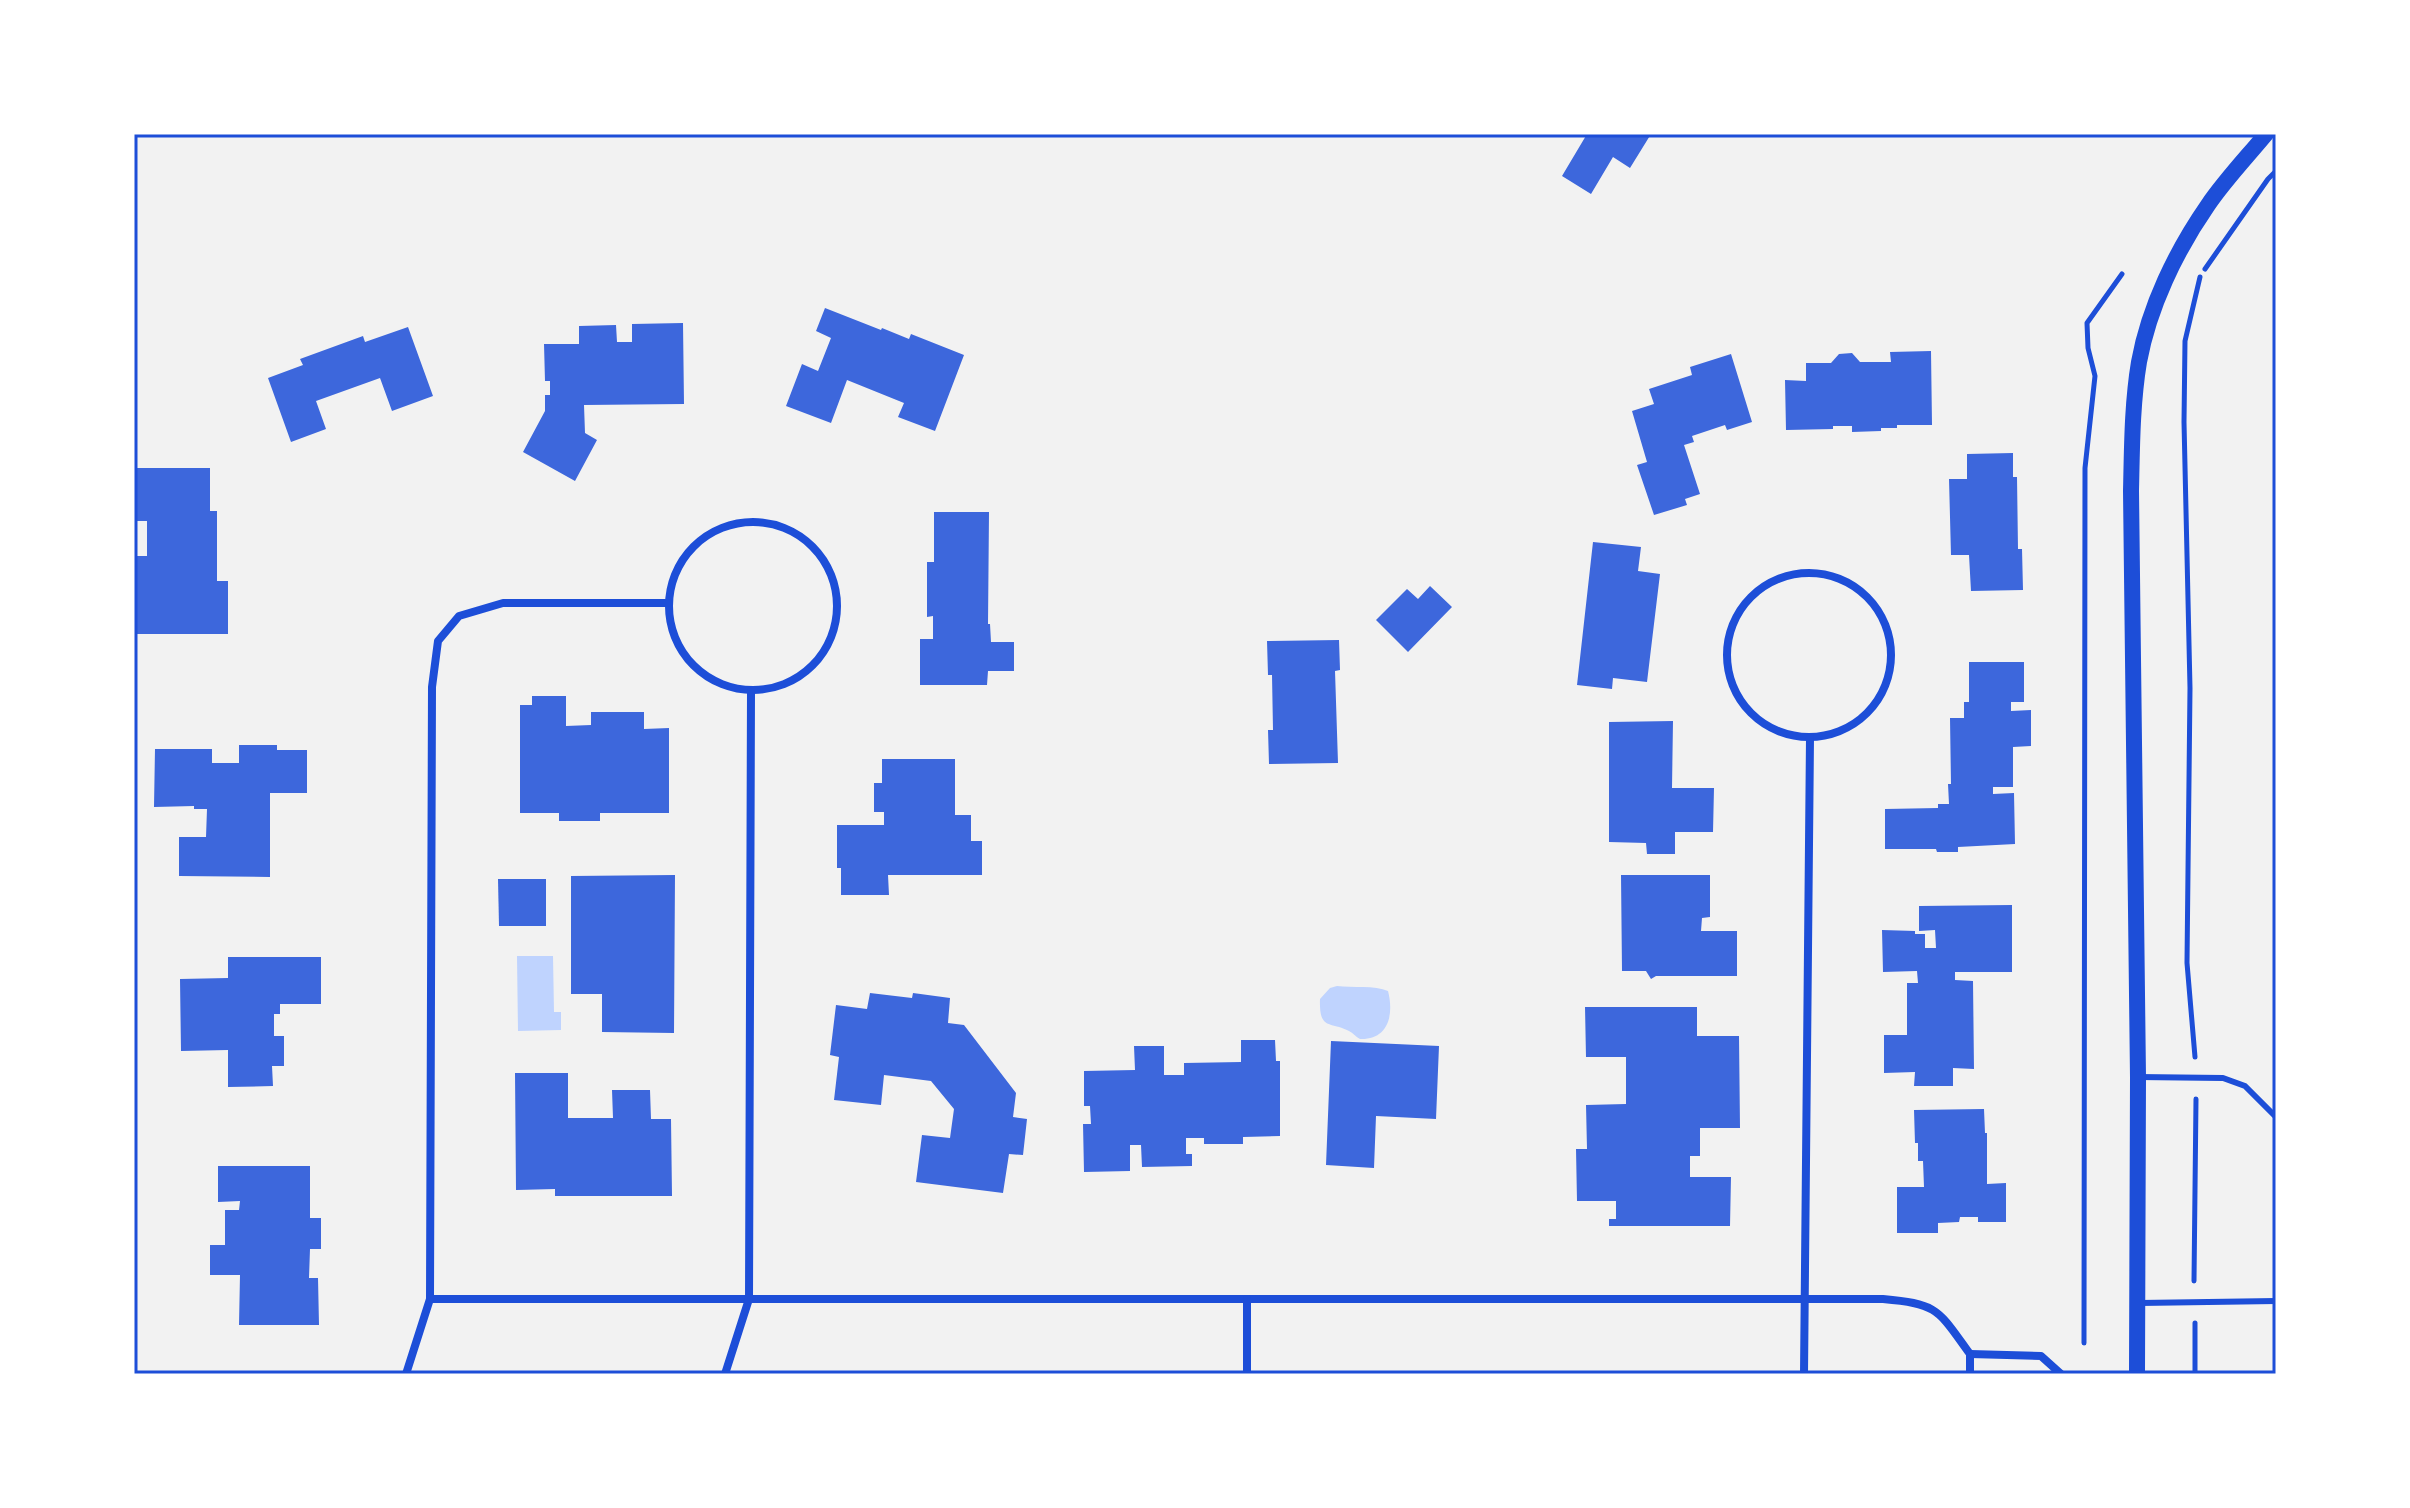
<svg xmlns="http://www.w3.org/2000/svg" width="2410" height="1508" font-family="'Noto Sans',sans-serif">
	<style>
		.water { fill: #bfd3fe }
		.building { fill: #3d67dc }
		.lines { fill: none; stroke-linecap: round; stroke-linejoin: round }
		.path { stroke: #1d4ed8; stroke-width: 5 }
		.service { stroke: #1d4ed8; stroke-width: 6 }
		.minor { stroke: #1d4ed8; stroke-width: 8 }
		.secondary { stroke: #1d4ed8; stroke-width: 16 }
		.neatline { fill: none; stroke: #1d4ed8; stroke-width: 3 }
	</style>
	<rect width="100%" height="100%" fill="#f2f2f2"/>
	<g class="water">
		<polygon points="517,956 553,956 554,1012 561,1012 561,1030 518,1031"/>
		<path d="M1337,986C1352,988 1375,985 1388,991C1394,1014 1389,1040 1360,1039C1356,1037 1353,1033 1349,1031C1330,1021 1319,1031 1320,999L1330,988Z"/>
	</g>
	<g class="building">
		<polygon points="1587,134 1651,134 1630,168 1613,157 1591,194 1562,176"/>
		<polygon points="825,308 881,330 882,328 909,339 911,334 964,355 935,431 898,417 904,403 847,380 831,423 786,406 802,364 818,371 831,338 816,331"/>
		<polygon points="683,323 684,404 584,405 585,433 597,440 575,481 523,452 545,411 545,395 550,395 550,381 545,381 544,344 579,344 579,326 616,325 617,342 632,342 632,324"/>
		<polygon points="408,327 433,396 392,411 380,378 316,401 326,429 291,442 268,378 303,365 300,359 363,336 365,342"/>
		<polygon points="1931,351 1932,425 1897,425 1897,428 1881,428 1881,431 1852,432 1852,426 1833,426 1833,429 1786,430 1785,380 1806,381 1806,363 1831,363 1839,354 1852,353 1860,362 1891,362 1890,352"/>
		<polygon points="1731,354 1752,422 1727,430 1725,425 1692,436 1694,442 1684,445 1700,494 1685,499 1687,505 1654,515 1637,465 1647,462 1632,411 1654,404 1649,389 1692,375 1690,367"/>
		<polygon points="2013,453 2013,477 2017,477 2018,549 2022,549 2023,590 1971,591 1969,555 1951,555 1949,479 1967,479 1967,454"/>
		<polygon points="134,468 210,468 210,511 217,511 217,581 228,581 228,634 134,634 134,556 147,556 147,521 134,521"/>
		<polygon points="934,512 989,512 988,624 990,624 991,642 1014,642 1014,671 988,671 987,685 920,685 920,639 933,639 933,616 927,617 927,562 934,562"/>
		<polygon points="1593,542 1641,547 1638,571 1660,574 1647,682 1613,678 1612,689 1577,685"/>
		<polygon points="1430,586 1452,607 1408,652 1376,620 1407,589 1418,599"/>
		<polygon points="1339,640 1340,670 1335,671 1338,763 1269,764 1268,730 1273,730 1272,675 1268,675 1267,641"/>
		<polygon points="1969,662 2024,662 2024,702 2011,702 2011,711 2031,710 2031,746 2013,747 2013,787 1993,787 1993,794 2014,793 2015,844 1958,847 1958,852 1937,852 1936,849 1885,849 1885,809 1938,808 1938,804 1949,804 1948,784 1951,784 1950,718 1964,718 1964,702 1969,702"/>
		<polygon points="532,696 566,696 566,726 591,725 591,712 644,712 644,729 669,728 669,813 600,813 600,821 559,821 559,813 520,813 520,705 532,705"/>
		<polygon points="1673,721 1672,788 1714,788 1713,832 1675,832 1675,854 1647,854 1646,843 1609,842 1609,722"/>
		<polygon points="239,745 277,745 277,750 307,750 307,793 270,793 270,877 179,876 179,837 206,837 207,809 194,809 194,806 154,807 155,749 212,749 212,763 239,763"/>
		<polygon points="882,759 955,759 955,815 971,815 971,841 982,841 982,875 888,875 889,895 841,895 841,868 837,868 837,825 884,825 884,812 874,812 874,783 882,783"/>
		<polygon points="675,875 674,1033 602,1032 602,994 571,994 571,876"/>
		<polygon points="1621,875 1710,875 1710,917 1702,918 1701,931 1737,931 1737,976 1656,976 1651,979 1646,971 1622,971"/>
		<polygon points="498,879 546,879 546,926 499,926"/>
		<polygon points="2012,905 2012,972 1955,972 1955,980 1973,981 1974,1069 1953,1068 1953,1086 1914,1086 1915,1072 1884,1073 1884,1035 1907,1035 1907,983 1918,983 1917,971 1883,972 1882,930 1915,931 1915,934 1925,934 1925,948 1936,948 1935,930 1919,931 1919,906"/>
		<polygon points="228,957 321,957 321,1004 280,1004 280,1014 274,1014 274,1036 284,1036 284,1066 272,1066 273,1086 228,1087 228,1050 181,1051 180,979 228,978"/>
		<polygon points="870,993 912,998 913,993 950,998 948,1023 964,1025 1016,1093 1013,1117 1027,1119 1023,1155 1009,1154 1003,1193 916,1182 922,1135 950,1138 954,1109 931,1081 884,1075 881,1105 834,1100 839,1057 830,1055 836,1005 867,1009"/>
		<polygon points="1585,1007 1697,1007 1697,1036 1739,1036 1740,1128 1700,1128 1700,1156 1690,1156 1690,1177 1731,1177 1730,1226 1609,1226 1609,1219 1616,1219 1616,1201 1577,1201 1576,1149 1587,1149 1586,1105 1626,1104 1626,1057 1586,1057"/>
		<polygon points="1241,1040 1275,1040 1276,1061 1280,1061 1280,1136 1243,1137 1243,1144 1204,1144 1204,1138 1186,1138 1186,1154 1192,1154 1192,1166 1142,1167 1141,1145 1130,1145 1130,1171 1084,1172 1083,1124 1091,1124 1090,1106 1084,1106 1084,1071 1135,1070 1134,1046 1164,1046 1164,1075 1184,1075 1184,1063 1241,1062"/>
		<polygon points="1331,1041 1439,1046 1436,1119 1376,1116 1374,1168 1326,1165"/>
		<polygon points="515,1073 568,1073 568,1118 613,1118 612,1090 650,1090 651,1119 671,1119 672,1196 555,1196 555,1189 516,1190"/>
		<polygon points="1984,1109 1985,1133 1987,1133 1987,1184 2006,1183 2006,1222 1978,1222 1978,1217 1960,1217 1959,1222 1938,1223 1938,1233 1897,1233 1897,1187 1924,1187 1923,1161 1918,1161 1918,1143 1915,1143 1914,1110"/>
		<polygon points="218,1166 310,1166 310,1218 321,1218 321,1249 310,1249 309,1278 318,1278 319,1325 239,1325 240,1275 210,1275 210,1245 225,1245 225,1210 239,1210 240,1201 218,1202"/>
	</g>
	<g class="lines">
		<g class="path">
			<polyline points="2205,269 2268,179 2276,171"/>
			<polyline points="2195,1057 2187,963 2190,688 2184,422 2185,341 2200,277"/>
			<polyline points="2194,1281 2196,1099"/>
			<polyline points="2195,1323 2195,1374"/>
			<polyline points="2084,1343 2085,468 2095,376 2088,348 2087,323 2122,274"/>
		</g>
		<g class="service">
			<polyline points="2138,1077 2223,1078 2245,1086 2276,1117"/>
			<polyline points="2140,1303 2276,1301"/>
		</g>
		<g class="minor">
			<circle cx="753" cy="606" r="84"/>
			<circle cx="1809" cy="655" r="82"/>
			<path d="M430,1299H1883C1939,1304 1938,1310 1970,1354"/>
			<polyline points="1247,1299 1247,1374"/>
			<polyline points="1970,1354 2041,1356 2061,1374"/>
			<polyline points="1970,1354 1970,1374"/>
			<polyline points="406,1374 430,1299 432,687 438,641 459,616 503,603 668,603"/>
			<polyline points="725,1374 749,1299 751,692"/>
			<polyline points="1804,1374 1810,738"/>
		</g>
		<path class="secondary" d="M2137,1374L2138,1077L2131,491C2132,448 2132,404 2139,362C2149,307 2176,251 2208,205C2225,180 2247,157 2266,134"/>
	</g>
	<rect width="2410" height="1508" fill="none" stroke="#ffffff" stroke-width="272"/>
	<rect x="136" y="136" width="2138" height="1236" class="neatline"/>
</svg>
